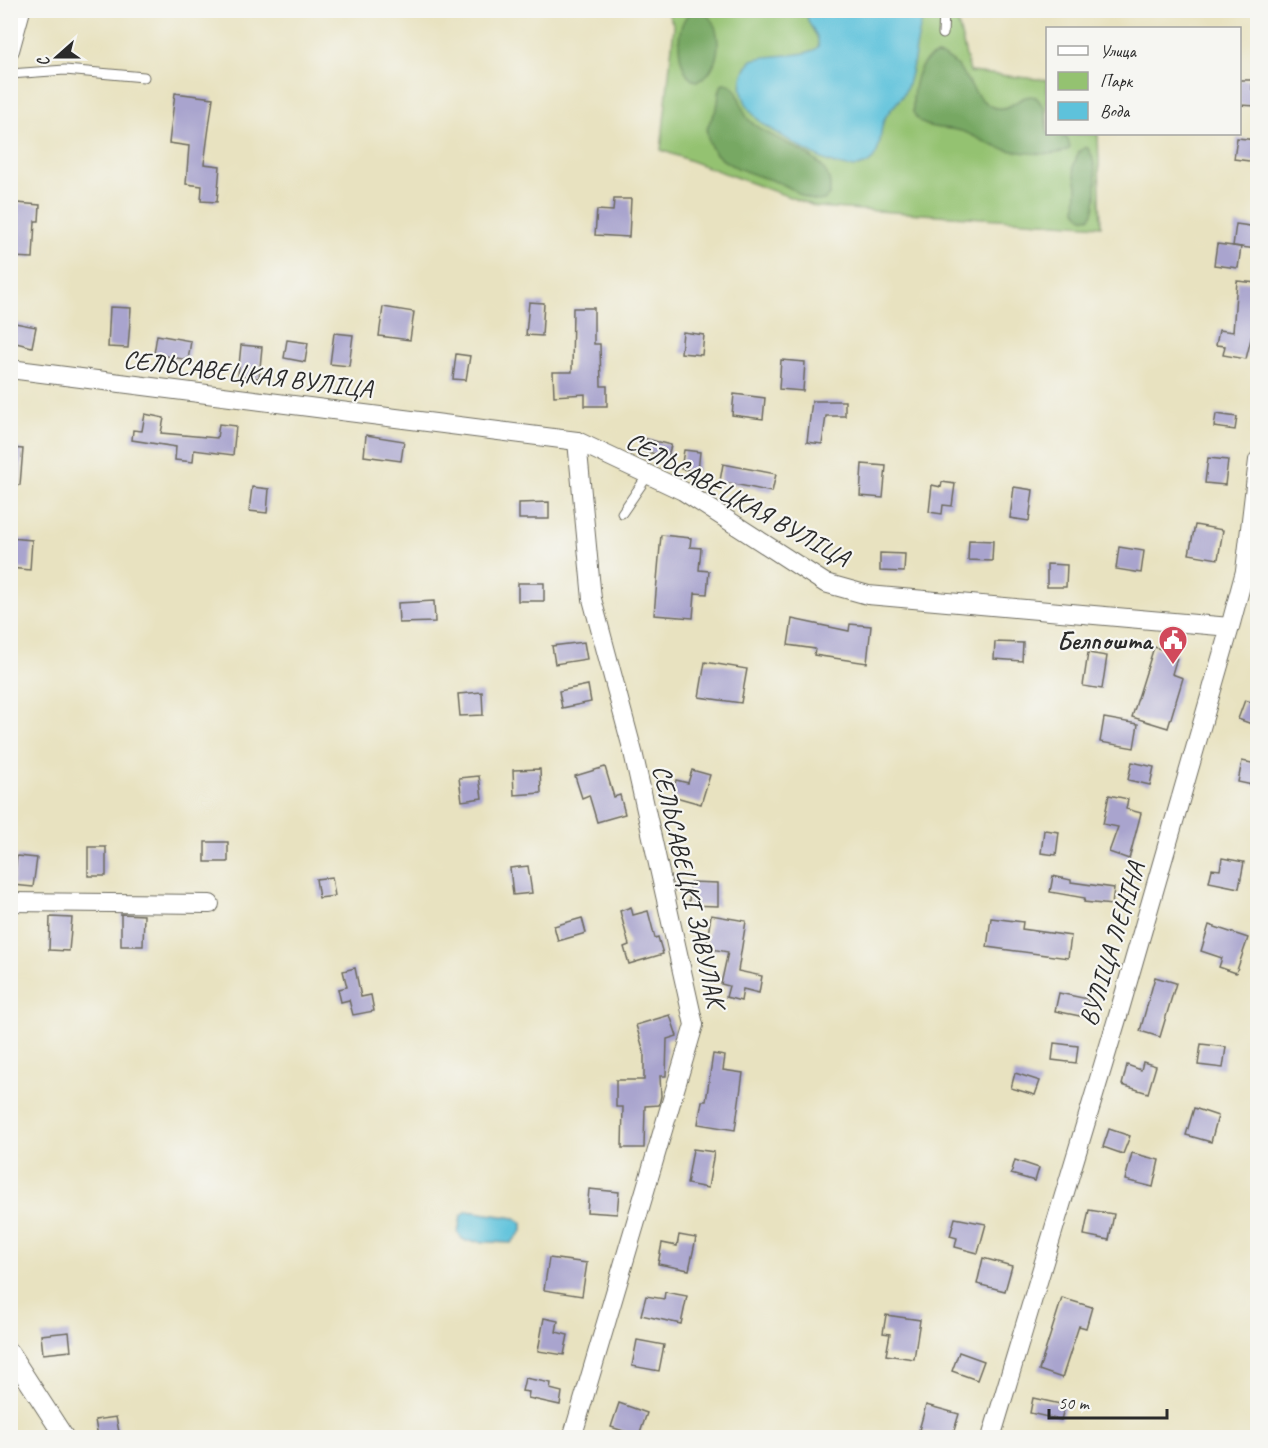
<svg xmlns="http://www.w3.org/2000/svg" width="1268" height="1448" font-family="Caveat,sans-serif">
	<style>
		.green { fill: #94c271; stroke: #60764e; stroke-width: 1.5 }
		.forest { fill: #77a863; stroke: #516a47; stroke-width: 1.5 }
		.water { fill: #5ec2db; stroke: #447683; stroke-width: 1.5 }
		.building { fill: #a9a4ce }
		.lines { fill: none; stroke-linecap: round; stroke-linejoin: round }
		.service-casing { stroke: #6d6b5f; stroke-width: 11 }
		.minor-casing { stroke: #6d6b5f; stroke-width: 20 }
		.service { stroke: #fff; stroke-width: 9 }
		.minor { stroke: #fff; stroke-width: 18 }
		.labels { text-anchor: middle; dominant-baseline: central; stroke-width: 4.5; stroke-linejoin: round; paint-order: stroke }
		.street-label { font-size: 26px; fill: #2b2b2b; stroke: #f6f6f2 }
		.poi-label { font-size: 26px; font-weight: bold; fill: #2b2b2b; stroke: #f6f6f2; text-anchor: end }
	</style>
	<rect width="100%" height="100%" fill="#f6f6f2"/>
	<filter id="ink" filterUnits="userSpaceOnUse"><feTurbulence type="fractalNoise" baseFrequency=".0167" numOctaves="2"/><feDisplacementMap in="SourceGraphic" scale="12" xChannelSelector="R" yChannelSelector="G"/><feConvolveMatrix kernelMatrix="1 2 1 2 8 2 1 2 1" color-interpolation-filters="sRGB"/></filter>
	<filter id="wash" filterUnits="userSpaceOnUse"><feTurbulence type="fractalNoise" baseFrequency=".008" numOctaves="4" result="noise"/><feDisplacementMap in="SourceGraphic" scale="24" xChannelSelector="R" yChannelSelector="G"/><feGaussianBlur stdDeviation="1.35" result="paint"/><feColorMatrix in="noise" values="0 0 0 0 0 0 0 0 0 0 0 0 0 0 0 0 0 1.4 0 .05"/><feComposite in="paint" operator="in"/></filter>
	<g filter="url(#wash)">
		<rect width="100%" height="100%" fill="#e8e2c0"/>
		<polygon class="green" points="667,11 958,11 957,19 970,72 1047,80 1048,134 1098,134 1101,226 817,207 661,150 674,26"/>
		<g class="forest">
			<path d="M691,11C724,6 727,69 698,81L692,80C676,64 674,27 691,11Z"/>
			<path d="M937,55C966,59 967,96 993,107C1011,114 1019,92 1036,97L1044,107L1048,134H1059L1068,139L1070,148C1059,159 1009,152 994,146C983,142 972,134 961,131C942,125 923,133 913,112C912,92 915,60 937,55Z"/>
			<path d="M723,83C742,83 738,110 750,121C772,143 840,155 829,195L824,200C807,204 797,190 782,184C758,174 707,167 707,131C707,123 713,117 716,110C720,101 717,91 723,83Z"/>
			<path d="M1086,147C1098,154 1100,212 1089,218L1082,217L1076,210L1077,186L1073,167L1079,151Z"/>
		</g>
		<g class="water">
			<path d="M807,11H925C916,35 916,62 907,87C902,101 890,107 884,120C879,133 882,148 873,159C848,186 787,138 763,124C743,107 732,82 752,60C769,53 807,58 818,47C821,33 805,26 807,11Z"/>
			<polygon points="467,1211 515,1218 522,1223 522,1231 511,1243 466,1241 461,1238 458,1233 461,1216"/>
		</g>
		<g id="blocks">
			<g class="building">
				<polygon points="1239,80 1253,80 1252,89 1257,89 1257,106 1239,105"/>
				<polygon points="175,93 213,98 204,164 220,166 217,202 201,201 202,186 186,184 189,146 169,143"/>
				<polygon points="1237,138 1257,140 1257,162 1234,159"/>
				<polygon points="614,199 631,199 629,237 595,235 597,210 613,211"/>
				<polygon points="17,203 40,205 39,221 35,221 33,258 12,257"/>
				<polygon points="1236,224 1257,227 1257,249 1233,246"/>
				<polygon points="1217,244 1241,247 1238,268 1214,265"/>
				<polygon points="1237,281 1257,283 1256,319 1246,359 1223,355 1225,346 1216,345 1219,330 1233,332"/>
				<polygon points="529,302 544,303 542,336 526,335"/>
				<polygon points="110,307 131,308 128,348 108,347"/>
				<polygon points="383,307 414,312 410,340 379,336"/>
				<polygon points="573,308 594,308 594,344 600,344 601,386 607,386 607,406 585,406 585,394 554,396 553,372 572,372"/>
				<polygon points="15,323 36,327 32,347 12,342"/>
				<polygon points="683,332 704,335 702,355 681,353"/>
				<polygon points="334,333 353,335 349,366 330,364"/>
				<polygon points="157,335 191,341 188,360 154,354"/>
				<polygon points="287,340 308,343 305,362 284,358"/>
				<polygon points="241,345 262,347 259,378 238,376"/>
				<polygon points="456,354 470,356 466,380 453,379"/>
				<polygon points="781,360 805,362 803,391 779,389"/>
				<polygon points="734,394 765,398 763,419 732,415"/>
				<polygon points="812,401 845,401 845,416 826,416 822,444 807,442"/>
				<polygon points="145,414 164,418 161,433 217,438 219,424 236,426 233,455 194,450 193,462 175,460 176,447 132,440 133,430 142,431"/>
				<polygon points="1216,414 1237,417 1235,430 1214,427"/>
				<polygon points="366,435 404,441 401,461 364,456"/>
				<polygon points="646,439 671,445 668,457 643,451"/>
				<polygon points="10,448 23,449 20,485 10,485"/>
				<polygon points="684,450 700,452 698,471 681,469"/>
				<polygon points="1208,458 1228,460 1225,485 1205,483"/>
				<polygon points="723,464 776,474 772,492 720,481"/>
				<polygon points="862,464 886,466 883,498 860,496"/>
				<polygon points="942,482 955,484 952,506 943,505 942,514 929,512 932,485 941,487"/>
				<polygon points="252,487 269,489 267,513 249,511"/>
				<polygon points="1014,487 1033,490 1029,521 1010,518"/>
				<polygon points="549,502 549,519 519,519 519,503"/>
				<polygon points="1195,525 1223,530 1218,559 1189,554"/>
				<polygon points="661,535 691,538 690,547 701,548 699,570 709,571 707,594 695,593 693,618 654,615"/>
				<polygon points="10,538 32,540 30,570 10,568"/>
				<polygon points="969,540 993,541 992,561 968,560"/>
				<polygon points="1119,547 1144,551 1141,573 1116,569"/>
				<polygon points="880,553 905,554 904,572 880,571"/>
				<polygon points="1047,564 1067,565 1066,587 1047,587"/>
				<rect x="518" y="583" width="26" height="18"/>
				<polygon points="434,601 435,622 399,623 398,603"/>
				<polygon points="792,619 849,631 850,624 871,626 867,663 814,655 815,649 788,645"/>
				<polygon points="584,642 587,659 555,664 552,646"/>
				<polygon points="995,642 1023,643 1022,661 994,659"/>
				<polygon points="1154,647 1178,654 1172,674 1183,678 1168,728 1132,717"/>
				<polygon points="1088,653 1107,656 1102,689 1083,686"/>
				<polygon points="705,662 747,669 741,703 699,697"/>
				<polygon points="588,685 591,702 562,708 559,691"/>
				<polygon points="482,692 483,715 460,716 458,694"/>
				<polygon points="1245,700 1257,704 1257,726 1238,719"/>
				<polygon points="1104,718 1138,724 1134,748 1100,742"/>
				<polygon points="1242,761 1257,764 1257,786 1238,782"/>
				<polygon points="1132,762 1154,767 1150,785 1128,780"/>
				<polygon points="605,767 614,797 620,795 625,814 597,822 589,795 582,798 575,776"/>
				<polygon points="540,769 541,793 514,795 513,770"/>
				<polygon points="692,770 710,775 701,804 672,796 676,780 688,783"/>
				<polygon points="479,776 482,798 462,801 459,778"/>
				<polygon points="1109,795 1128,799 1126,809 1141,813 1129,859 1109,852 1118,827 1103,824"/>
				<polygon points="1044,830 1059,832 1056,855 1041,853"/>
				<rect x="205" y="842" width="23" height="20"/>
				<rect x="88" y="847" width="18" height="29"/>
				<polygon points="17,856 37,858 33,887 13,885"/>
				<polygon points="1222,858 1244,862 1239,888 1209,882 1212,869 1220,870"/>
				<polygon points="528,866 532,893 513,895 510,868"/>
				<polygon points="1053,876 1071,880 1071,882 1114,888 1112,905 1084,902 1085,898 1050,892"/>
				<polygon points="332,877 335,896 319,898 316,879"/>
				<polygon points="690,882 718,883 718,906 689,905"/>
				<polygon points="631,907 633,915 648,911 655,938 658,937 663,954 629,964 624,947 629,945 620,911"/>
				<polygon points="121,914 144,915 143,946 121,946"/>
				<polygon points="711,915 746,921 738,971 762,976 759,993 743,989 741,1001 726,997 729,986 721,984 728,952 706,948"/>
				<polygon points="50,917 72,918 69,951 49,950"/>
				<polygon points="582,918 586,933 558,941 554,926"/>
				<polygon points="991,918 1023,922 1022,929 1071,936 1068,958 987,947"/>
				<polygon points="1209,925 1248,938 1236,973 1219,967 1222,958 1201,951"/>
				<polygon points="355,968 361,997 371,995 374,1011 353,1015 349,1000 341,1002 338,989 347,987 343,971"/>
				<polygon points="1155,977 1176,983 1160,1037 1140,1031"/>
				<polygon points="1059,993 1088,999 1085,1017 1055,1011"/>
				<polygon points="670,1015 677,1036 667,1039 666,1076 660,1076 661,1096 659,1105 645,1106 644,1148 622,1148 623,1107 616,1107 616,1080 644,1080 644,1052 636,1025"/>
				<polygon points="1054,1043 1078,1046 1076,1063 1052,1060"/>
				<polygon points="1201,1044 1226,1047 1223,1068 1198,1065"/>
				<polygon points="713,1054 725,1056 723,1070 743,1073 735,1130 698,1124 702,1101 706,1101"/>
				<polygon points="1143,1062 1156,1066 1148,1093 1122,1085 1127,1065 1141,1070"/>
				<polygon points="1015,1073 1040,1081 1035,1095 1011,1088"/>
				<polygon points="1194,1108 1218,1116 1211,1142 1186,1135"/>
				<polygon points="1109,1129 1130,1136 1123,1154 1103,1147"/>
				<polygon points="693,1149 714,1152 708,1188 687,1184"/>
				<polygon points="1132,1153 1159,1160 1153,1187 1125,1180"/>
				<polygon points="1015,1160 1039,1168 1035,1181 1011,1174"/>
				<polygon points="589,1189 619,1192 617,1214 587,1212"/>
				<polygon points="1089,1210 1114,1214 1109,1240 1084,1235"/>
				<polygon points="955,1218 986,1224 978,1253 955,1247 957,1238 950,1236"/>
				<polygon points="679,1235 696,1238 689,1270 658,1264 662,1243 677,1246"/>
				<polygon points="549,1258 587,1263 582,1296 544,1290"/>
				<polygon points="983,1258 1012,1266 1005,1291 977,1284"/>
				<polygon points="665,1292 687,1296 681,1324 641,1315 646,1296 664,1299"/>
				<polygon points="1062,1298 1092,1307 1086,1328 1079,1326 1062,1378 1039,1370"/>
				<polygon points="886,1315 920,1320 914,1359 886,1355 890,1334 883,1333"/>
				<polygon points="544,1318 558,1321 556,1332 568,1335 564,1355 538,1351"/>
				<polygon points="69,1332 71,1351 43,1354 41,1335"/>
				<polygon points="637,1340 664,1345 659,1371 632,1366"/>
				<polygon points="959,1352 984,1361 977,1380 952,1371"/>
				<polygon points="525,1378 551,1383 550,1389 562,1392 560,1405 528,1398 529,1392 522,1391"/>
				<polygon points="1033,1398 1065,1405 1061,1420 1030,1413"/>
				<polygon points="619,1403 647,1413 639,1436 611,1427"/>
				<polygon points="926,1405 959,1414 952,1437 919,1430"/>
				<polygon points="116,1417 120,1437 98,1437 95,1420"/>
			</g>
		</g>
	</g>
	<g filter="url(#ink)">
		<use href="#blocks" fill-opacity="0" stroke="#6d6b5f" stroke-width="1.5"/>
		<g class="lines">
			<g class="service-casing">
				<g id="service">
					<polyline points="943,34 944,10"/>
					<polyline points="10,74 65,70 144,77"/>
					<polyline points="622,513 648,475"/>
				</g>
			</g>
			<g class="minor-casing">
				<g id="minor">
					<polyline points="10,50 21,10"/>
					<polyline points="10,369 577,441 683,491 825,583 868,595 1230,627"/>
					<polyline points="10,902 210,904"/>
					<polyline points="10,1353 65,1438"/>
					<polyline points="572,1438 694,1025 633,752 592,599 577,441"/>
					<polyline points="991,1438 1120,1009 1230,627 1245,571 1258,460"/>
				</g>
			</g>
			<use href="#service" class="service"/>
			<use href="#minor" class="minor"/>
		</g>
	</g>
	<defs>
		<g id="civic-pin" transform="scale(1.5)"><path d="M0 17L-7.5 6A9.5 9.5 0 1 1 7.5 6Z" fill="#d1495b" stroke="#f6f6f2"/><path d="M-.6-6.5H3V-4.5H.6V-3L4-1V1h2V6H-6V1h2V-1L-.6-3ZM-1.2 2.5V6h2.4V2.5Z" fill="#fff"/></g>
	</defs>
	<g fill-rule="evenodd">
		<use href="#civic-pin" x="1173" y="640"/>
	</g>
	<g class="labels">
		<g class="street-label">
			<text transform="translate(248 374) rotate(7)">СЕЛЬСАВЕЦКАЯ ВУЛІЦА</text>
			<text transform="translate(738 499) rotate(29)">СЕЛЬСАВЕЦКАЯ ВУЛІЦА</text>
			<text transform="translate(689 886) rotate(77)">СЕЛЬСАВЕЦКІ ЗАВУЛАК</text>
			<text transform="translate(1112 944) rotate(-73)">ВУЛІЦА ЛЕНІНА</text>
		</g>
		<g class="poi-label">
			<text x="1152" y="640">Белпошта</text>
		</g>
	</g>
	<rect width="1268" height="1448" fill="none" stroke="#f6f6f2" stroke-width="36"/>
	<rect x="1046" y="27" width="195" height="108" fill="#f6f6f2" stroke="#a5a5a2" stroke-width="1.5"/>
	<rect x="1058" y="46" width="30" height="9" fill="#ffffff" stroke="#a5a5a2" stroke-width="1.5"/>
	<text x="1100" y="57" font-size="18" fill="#2b2b2b">Улица</text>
	<rect x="1058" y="72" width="30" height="18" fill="#94c271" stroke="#a5a5a2" stroke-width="1.5"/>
	<text x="1100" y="87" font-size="18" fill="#2b2b2b">Парк</text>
	<rect x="1058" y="102" width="30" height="18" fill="#5ec2db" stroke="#a5a5a2" stroke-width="1.5"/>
	<text x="1100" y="117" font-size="18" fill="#2b2b2b">Вода</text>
	<g transform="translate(57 57) rotate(249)" stroke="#f6f6f2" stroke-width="4.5" paint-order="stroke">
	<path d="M0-4.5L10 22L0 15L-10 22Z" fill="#2b2b2b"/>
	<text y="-9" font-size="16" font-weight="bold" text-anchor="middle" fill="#2b2b2b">С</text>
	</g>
	<path d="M1049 1409v9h118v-9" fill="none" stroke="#2b2b2b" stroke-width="3"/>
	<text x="1058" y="1409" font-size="18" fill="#2b2b2b" stroke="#f6f6f2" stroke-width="4.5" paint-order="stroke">50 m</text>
</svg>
